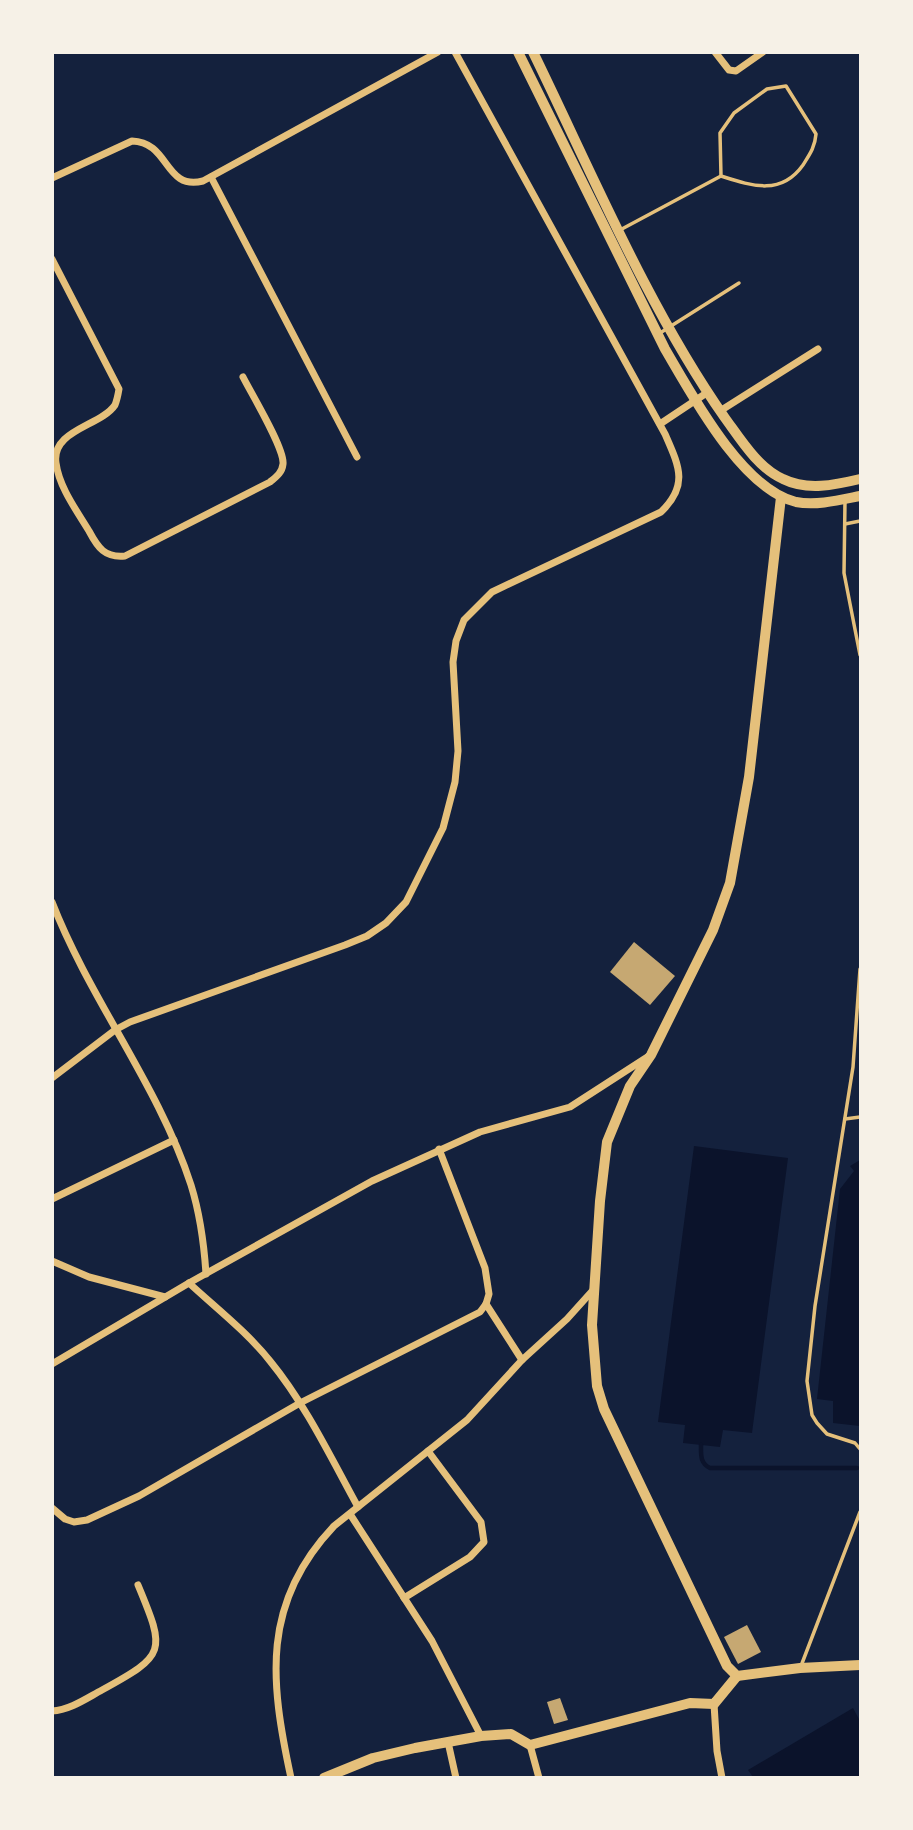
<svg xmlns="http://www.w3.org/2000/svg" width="913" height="1830" font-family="'Nunito Sans',sans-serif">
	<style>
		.water { fill: #0b132b }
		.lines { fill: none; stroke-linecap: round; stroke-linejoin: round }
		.stream { stroke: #0b132b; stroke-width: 4.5 }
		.building { fill: #c6a872 }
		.service { stroke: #e5c07b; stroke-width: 3.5 }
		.minor { stroke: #e5c07b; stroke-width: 7 }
		.tertiary { stroke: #e5c07b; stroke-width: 10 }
	</style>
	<rect width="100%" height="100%" fill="#14213d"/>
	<g class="water">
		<polygon points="694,1146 788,1158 752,1433 723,1430 720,1447 683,1443 685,1425 658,1422"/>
		<polygon points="860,1160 860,1426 833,1423 833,1401 817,1399 840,1189 854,1171 850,1166"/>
		<polygon points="853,1708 860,1721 860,1777 753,1777 748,1770"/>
	</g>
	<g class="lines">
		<path class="stream" d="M701,1445C701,1455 700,1463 710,1468H857"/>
	</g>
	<g class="building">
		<polygon points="634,942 675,976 650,1005 610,972"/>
		<polygon points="747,1625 761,1652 738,1664 724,1637"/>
		<polygon points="560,1698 568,1720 554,1724 547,1702"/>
	</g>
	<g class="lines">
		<g class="service">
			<path d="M786,86L816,134C815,147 810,154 803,165C781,196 752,186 721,176L720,133L734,113L767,89Z"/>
			<polyline points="620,230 721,176"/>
			<polyline points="660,333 739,283"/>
			<polyline points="845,501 844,573 860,655"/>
			<polyline points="845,524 860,521"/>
			<polyline points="860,969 853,1067 815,1306 807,1381 812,1415 817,1423 827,1434 855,1443 860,1449"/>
			<polyline points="845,1119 860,1117"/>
			<polyline points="801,1666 860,1512"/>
		</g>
		<g class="minor">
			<polyline points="715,52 729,70 736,71 763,52"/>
			<polyline points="211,177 357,457"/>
			<path d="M52,178L132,141C170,142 164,191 203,181L438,52"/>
			<path d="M52,259L119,389C118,395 117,400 115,405C101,426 51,430 56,463C59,487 77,511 89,531C98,548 105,558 125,556L270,482C276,477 282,473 283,464C285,449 251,393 243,377"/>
			<polyline points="720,411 818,349"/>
			<polyline points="660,424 708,392"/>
			<path d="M52,902C90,1000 159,1086 191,1185C200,1214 204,1243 206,1274"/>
			<path d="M52,1078L115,1030L130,1022L345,945L367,936L386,923L406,902L443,828L455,782L458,751L453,662L456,641L464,620L492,592L661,512C689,485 679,466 665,434L455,52"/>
			<polyline points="52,1199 174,1140"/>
			<polyline points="52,1261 89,1277 165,1297"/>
			<path d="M189,1283C216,1308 247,1332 270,1361C306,1405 331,1458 358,1507"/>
			<polyline points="486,1304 522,1360"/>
			<polyline points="52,1364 189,1283 372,1181 480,1132 570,1107 649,1056"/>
			<polyline points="52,1508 65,1519 74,1522 87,1520 139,1496 300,1403 480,1312 486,1304 489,1294 485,1268 439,1149"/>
			<polyline points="350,1514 432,1641 481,1736"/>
			<polyline points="404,1598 470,1557 484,1542 481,1522 428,1451"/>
			<polyline points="714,1704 717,1751 722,1778"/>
			<path d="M52,1711C70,1710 87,1698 102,1690C166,1655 166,1652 138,1585"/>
			<polyline points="448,1742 456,1778"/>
			<polyline points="530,1745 539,1778"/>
			<path d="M291,1778C270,1681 261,1603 334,1526L467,1420L522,1360L567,1319L594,1289"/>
		</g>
		<g class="tertiary">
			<path d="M518,52L665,349C692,395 742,489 796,502C816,506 840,500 860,496"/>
			<path d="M533,52C592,173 648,308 725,418C741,440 758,468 783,479C807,491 835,485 860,479"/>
			<polyline points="781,497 749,777 730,883 713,930 651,1055 630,1086 607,1142 600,1201 592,1325 597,1386 604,1409 727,1666 737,1676 800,1668 860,1665"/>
			<polyline points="324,1778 373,1758 415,1748 481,1736 511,1734 530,1745 690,1703 714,1704 737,1676"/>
		</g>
	</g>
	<rect width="913" height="1830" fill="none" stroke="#f6f1e7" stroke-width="108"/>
</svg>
